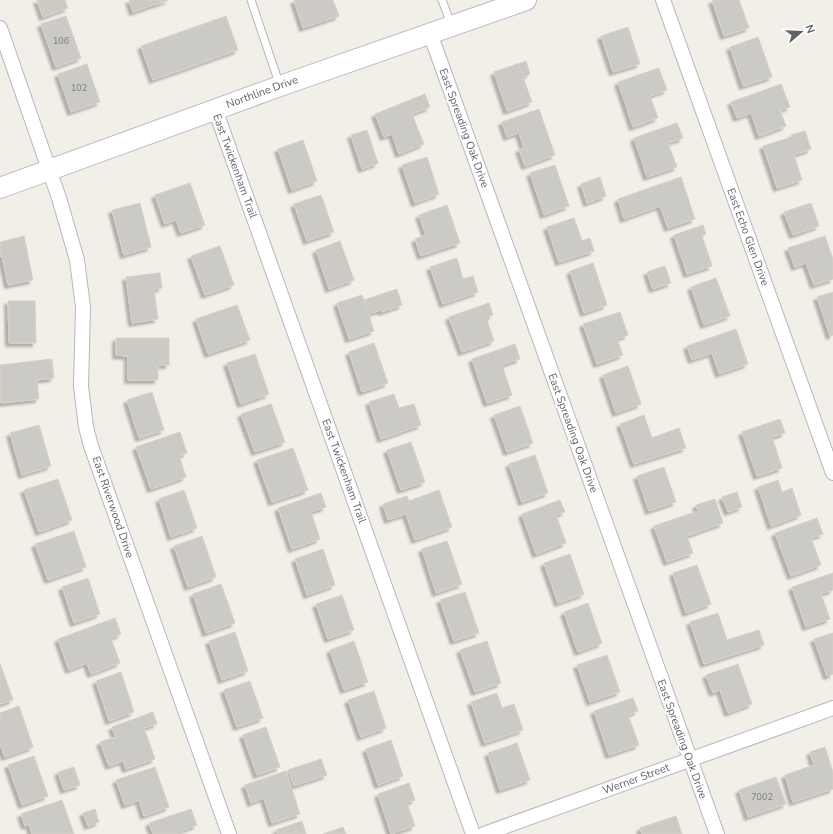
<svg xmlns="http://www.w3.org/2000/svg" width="833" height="834" font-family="'Nunito Sans',sans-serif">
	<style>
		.building { fill: #cccac5; stroke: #d6d1c6; filter: url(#shadow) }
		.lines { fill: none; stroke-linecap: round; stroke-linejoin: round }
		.lane-casing { stroke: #b5b8bc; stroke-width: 9 }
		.street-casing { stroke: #b5b8bc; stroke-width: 16 }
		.secondary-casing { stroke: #b6babf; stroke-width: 22 }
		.lane { stroke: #fff; stroke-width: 7 }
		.street { stroke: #fff; stroke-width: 14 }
		.secondary { stroke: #fff; stroke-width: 20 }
		.labels { text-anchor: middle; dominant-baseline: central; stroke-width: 4; stroke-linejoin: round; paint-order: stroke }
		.number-label { font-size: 9px; fill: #7a7d7f }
		.street-label { font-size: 11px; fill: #5f6368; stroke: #fff }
	</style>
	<defs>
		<filter id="shadow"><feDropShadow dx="-3.5" dy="3.5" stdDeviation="1" flood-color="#0004"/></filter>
	</defs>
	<rect width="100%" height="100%" fill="#f1efe8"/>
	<g class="building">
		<polygon points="37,0 65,0 68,8 43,17"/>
		<polygon points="129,0 169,0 133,12"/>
		<polygon points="294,0 333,0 339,16 303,28"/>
		<polygon points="712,0 739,0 749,28 724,36"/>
		<polygon points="66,16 81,58 56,67 41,24"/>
		<polygon points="226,16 238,50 153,80 141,46"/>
		<polygon points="628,27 640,64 613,72 601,36"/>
		<polygon points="758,37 772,77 743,86 730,47"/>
		<polygon points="526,61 530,74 523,77 532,102 507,111 494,72"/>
		<polygon points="87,64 100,102 71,112 58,74"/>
		<polygon points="659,68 667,90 650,96 658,118 633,127 618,82"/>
		<polygon points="781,84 790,107 780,110 786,126 759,136 751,113 737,118 731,102"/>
		<polygon points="425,94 430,107 412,114 424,144 399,154 392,134 384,137 375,114"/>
		<polygon points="539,109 555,155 525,166 519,149 524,148 519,133 507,137 502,122"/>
		<polygon points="677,123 683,138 668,143 677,167 647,177 634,138"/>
		<polygon points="367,130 378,163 362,169 351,135"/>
		<polygon points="805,131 811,149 794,155 802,180 777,188 763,146 792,137 791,135"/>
		<polygon points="303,140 317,181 292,190 278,149"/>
		<polygon points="427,157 439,194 415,203 402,165"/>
		<polygon points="555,165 569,206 544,215 530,173"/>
		<polygon points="600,177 606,196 587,203 581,184"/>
		<polygon points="681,177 695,219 668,228 660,206 624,219 618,199"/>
		<polygon points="190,183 205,225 181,233 176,220 165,224 155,195"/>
		<polygon points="321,195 334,232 307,241 294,204"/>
		<polygon points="140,203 151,247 124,255 112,210"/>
		<polygon points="811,203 819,226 793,235 784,212"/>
		<polygon points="447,205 460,243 421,256 415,239 426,235 419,215"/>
		<polygon points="574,218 582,241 590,238 594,251 559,262 547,227"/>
		<polygon points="703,225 706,234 702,236 712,266 687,274 674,235"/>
		<polygon points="24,236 33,280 8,285 2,256 0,256 0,242"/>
		<polygon points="825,236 833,259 833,279 814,285 806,263 795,267 788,248"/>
		<polygon points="340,241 354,280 329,289 316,250"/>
		<polygon points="220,246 234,285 205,295 191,256"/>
		<polygon points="457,258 463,279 473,276 478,292 443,304 430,267"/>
		<polygon points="593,263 607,305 584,313 570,271"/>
		<polygon points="665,266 671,283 653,289 647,272"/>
		<polygon points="160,273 162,288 154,289 158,319 132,323 126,277"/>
		<polygon points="716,278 730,316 704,325 691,287"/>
		<polygon points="397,289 402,305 382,312 381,310 368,314 364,300"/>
		<polygon points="833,292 833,335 830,336 817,297"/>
		<polygon points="362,295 374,331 349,339 337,303"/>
		<polygon points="8,301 35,301 36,343 9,343"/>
		<polygon points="489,303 493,315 486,317 494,341 462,352 449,317"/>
		<polygon points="237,305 250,340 208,354 196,319"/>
		<polygon points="620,312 628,335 617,339 623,355 597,364 583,324"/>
		<polygon points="736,329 748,364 719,374 712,353 692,360 687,346"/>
		<polygon points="116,338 169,338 169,365 158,365 158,380 128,380 128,356 116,355"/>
		<polygon points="374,343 388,383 362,392 349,352"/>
		<polygon points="515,344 520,359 502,365 512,395 487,403 472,359"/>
		<polygon points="255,354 269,394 241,404 227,363"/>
		<polygon points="52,359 54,378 37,380 39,399 1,403 0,365"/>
		<polygon points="628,366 641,404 616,413 603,375"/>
		<polygon points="152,392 164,430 139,438 127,400"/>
		<polygon points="394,394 399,408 414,404 421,425 381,439 369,402"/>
		<polygon points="271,404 285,442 255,452 241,414"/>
		<polygon points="520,406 533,443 507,452 494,415"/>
		<polygon points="644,415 652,438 679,428 686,448 634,464 620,424"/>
		<polygon points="780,419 785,433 772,437 782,468 757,476 742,432"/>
		<polygon points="39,425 51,466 22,475 10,433"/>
		<polygon points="180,432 187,453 179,456 186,477 151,489 136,447"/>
		<polygon points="411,442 425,482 401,490 387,450"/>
		<polygon points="293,448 308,490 272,502 257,460"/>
		<polygon points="535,455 548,493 522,502 509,464"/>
		<polygon points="664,467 676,502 649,511 637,476"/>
		<polygon points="58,479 72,520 39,532 24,490"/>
		<polygon points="778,480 782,492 792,488 801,515 771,526 758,487"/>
		<polygon points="184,490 197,528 171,537 159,499"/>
		<polygon points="439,490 452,527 415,540 406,514 388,520 383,504 407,496 409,501"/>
		<polygon points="737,492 742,507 728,512 722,497"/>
		<polygon points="321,493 326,507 311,512 320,539 292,549 278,508"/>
		<polygon points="715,499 723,523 687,536 693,553 667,562 654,526 698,511 696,505"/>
		<polygon points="560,500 565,512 556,515 566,543 536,554 522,514"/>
		<polygon points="817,518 823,534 811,538 821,565 791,576 775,533"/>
		<polygon points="74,531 86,567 48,580 35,544"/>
		<polygon points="202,536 216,577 188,587 174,546"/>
		<polygon points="447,541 462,584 436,593 422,549"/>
		<polygon points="323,549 335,585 307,595 295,559"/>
		<polygon points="570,554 584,594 558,603 544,563"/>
		<polygon points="697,565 711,604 686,613 673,573"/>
		<polygon points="833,573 833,590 821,594 830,619 806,627 792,587"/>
		<polygon points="88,578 100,614 74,623 62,587"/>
		<polygon points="221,584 235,623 206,633 193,594"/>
		<polygon points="465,592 479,633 454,641 440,600"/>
		<polygon points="342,595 354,630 328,639 316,604"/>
		<polygon points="588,603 602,643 578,652 564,612"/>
		<polygon points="718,613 727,640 759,630 764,645 704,664 690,622"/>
		<polygon points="115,618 121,634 111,638 120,663 91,674 87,663 69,670 58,639"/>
		<polygon points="235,632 248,671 222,680 209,641"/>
		<polygon points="833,633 833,674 827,676 814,639"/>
		<polygon points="354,641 368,682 344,690 330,650"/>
		<polygon points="487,641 501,683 475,692 460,650"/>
		<polygon points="607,655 620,692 590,702 577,665"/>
		<polygon points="0,663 13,700 0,704"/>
		<polygon points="738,664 752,704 728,713 720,690 713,693 706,675"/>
		<polygon points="121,672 134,712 109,721 96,681"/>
		<polygon points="250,681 263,718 237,727 224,690"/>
		<polygon points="374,691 386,728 361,737 348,700"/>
		<polygon points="497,693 502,708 514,704 523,730 485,743 471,702"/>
		<polygon points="633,698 638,711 628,715 639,745 609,755 594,711"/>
		<polygon points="19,706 33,747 5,757 0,744 0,713"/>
		<polygon points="153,712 157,724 144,728 155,759 126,769 123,761 109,766 100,742 116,737 112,727"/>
		<polygon points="266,727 280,767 257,775 243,735"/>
		<polygon points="391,740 403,776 378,785 366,749"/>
		<polygon points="517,743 530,780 500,790 488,753"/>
		<polygon points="825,747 833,772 833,789 793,802 785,775 814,765 810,752"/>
		<polygon points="34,756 48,796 22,805 8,765"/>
		<polygon points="321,759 327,775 294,786 288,770"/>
		<polygon points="74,767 80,785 64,790 58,772"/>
		<polygon points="155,767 169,807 144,816 139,800 125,805 116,780"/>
		<polygon points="286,771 300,814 272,823 264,798 251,803 245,785"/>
		<polygon points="776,777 786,804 748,817 739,790"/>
		<polygon points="409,783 415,800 407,803 415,826 391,834 378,794"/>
		<polygon points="62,800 74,834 32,834 29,824 25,826 21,814"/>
		<polygon points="95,809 99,822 88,826 83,813"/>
		<polygon points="191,809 197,825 181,831 182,834 153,834 149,823"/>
		<polygon points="676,816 682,834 642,834 640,828"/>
		<polygon points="302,821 306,834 278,834 276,830"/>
		<polygon points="343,827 346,834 323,834"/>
	</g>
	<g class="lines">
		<g class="lane-casing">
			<g id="lane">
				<polyline points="251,0 280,86"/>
				<polyline points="442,0 451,24"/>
			</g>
		</g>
		<g class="street-casing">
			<g id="street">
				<polyline points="663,0 833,473"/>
				<polyline points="0,28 59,198 77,260 83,307 81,386 86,427 91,446 229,834"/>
				<polyline points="430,33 717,834"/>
				<polyline points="215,109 473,834"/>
				<polyline points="484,834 833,708"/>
			</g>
		</g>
		<g class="secondary-casing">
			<polyline id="secondary" points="0,188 280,86 526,0"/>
		</g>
		<use href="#lane" class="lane"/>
		<use href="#street" class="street"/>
		<use href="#secondary" class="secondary"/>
	</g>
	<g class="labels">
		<g class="number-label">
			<text x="61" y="41">106</text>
			<text x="79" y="88">102</text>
			<text x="762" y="797">7002</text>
		</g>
		<g class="street-label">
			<text transform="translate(262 92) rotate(-20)">Northline Drive</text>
			<text transform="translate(464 128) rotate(70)">East Spreading Oak Drive</text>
			<text transform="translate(235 166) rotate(70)">East Twickenham Trail</text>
			<text transform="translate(748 237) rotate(70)">East Echo Glen Drive</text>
			<text transform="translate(573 433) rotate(70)">East Spreading Oak Drive</text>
			<text transform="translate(344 471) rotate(70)">East Twickenham Trail</text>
			<text transform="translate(113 507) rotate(71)">East Riverwood Drive</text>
			<text transform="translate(682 739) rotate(70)">East Spreading Oak Drive</text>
			<text transform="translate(636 779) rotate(-20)">Werner Street</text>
		</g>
	</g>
	<g transform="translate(801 32) rotate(71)" stroke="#ffffff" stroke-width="3" paint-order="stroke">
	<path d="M0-3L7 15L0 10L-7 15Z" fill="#5f6368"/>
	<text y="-6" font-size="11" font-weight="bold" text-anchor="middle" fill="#5f6368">N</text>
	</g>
</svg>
